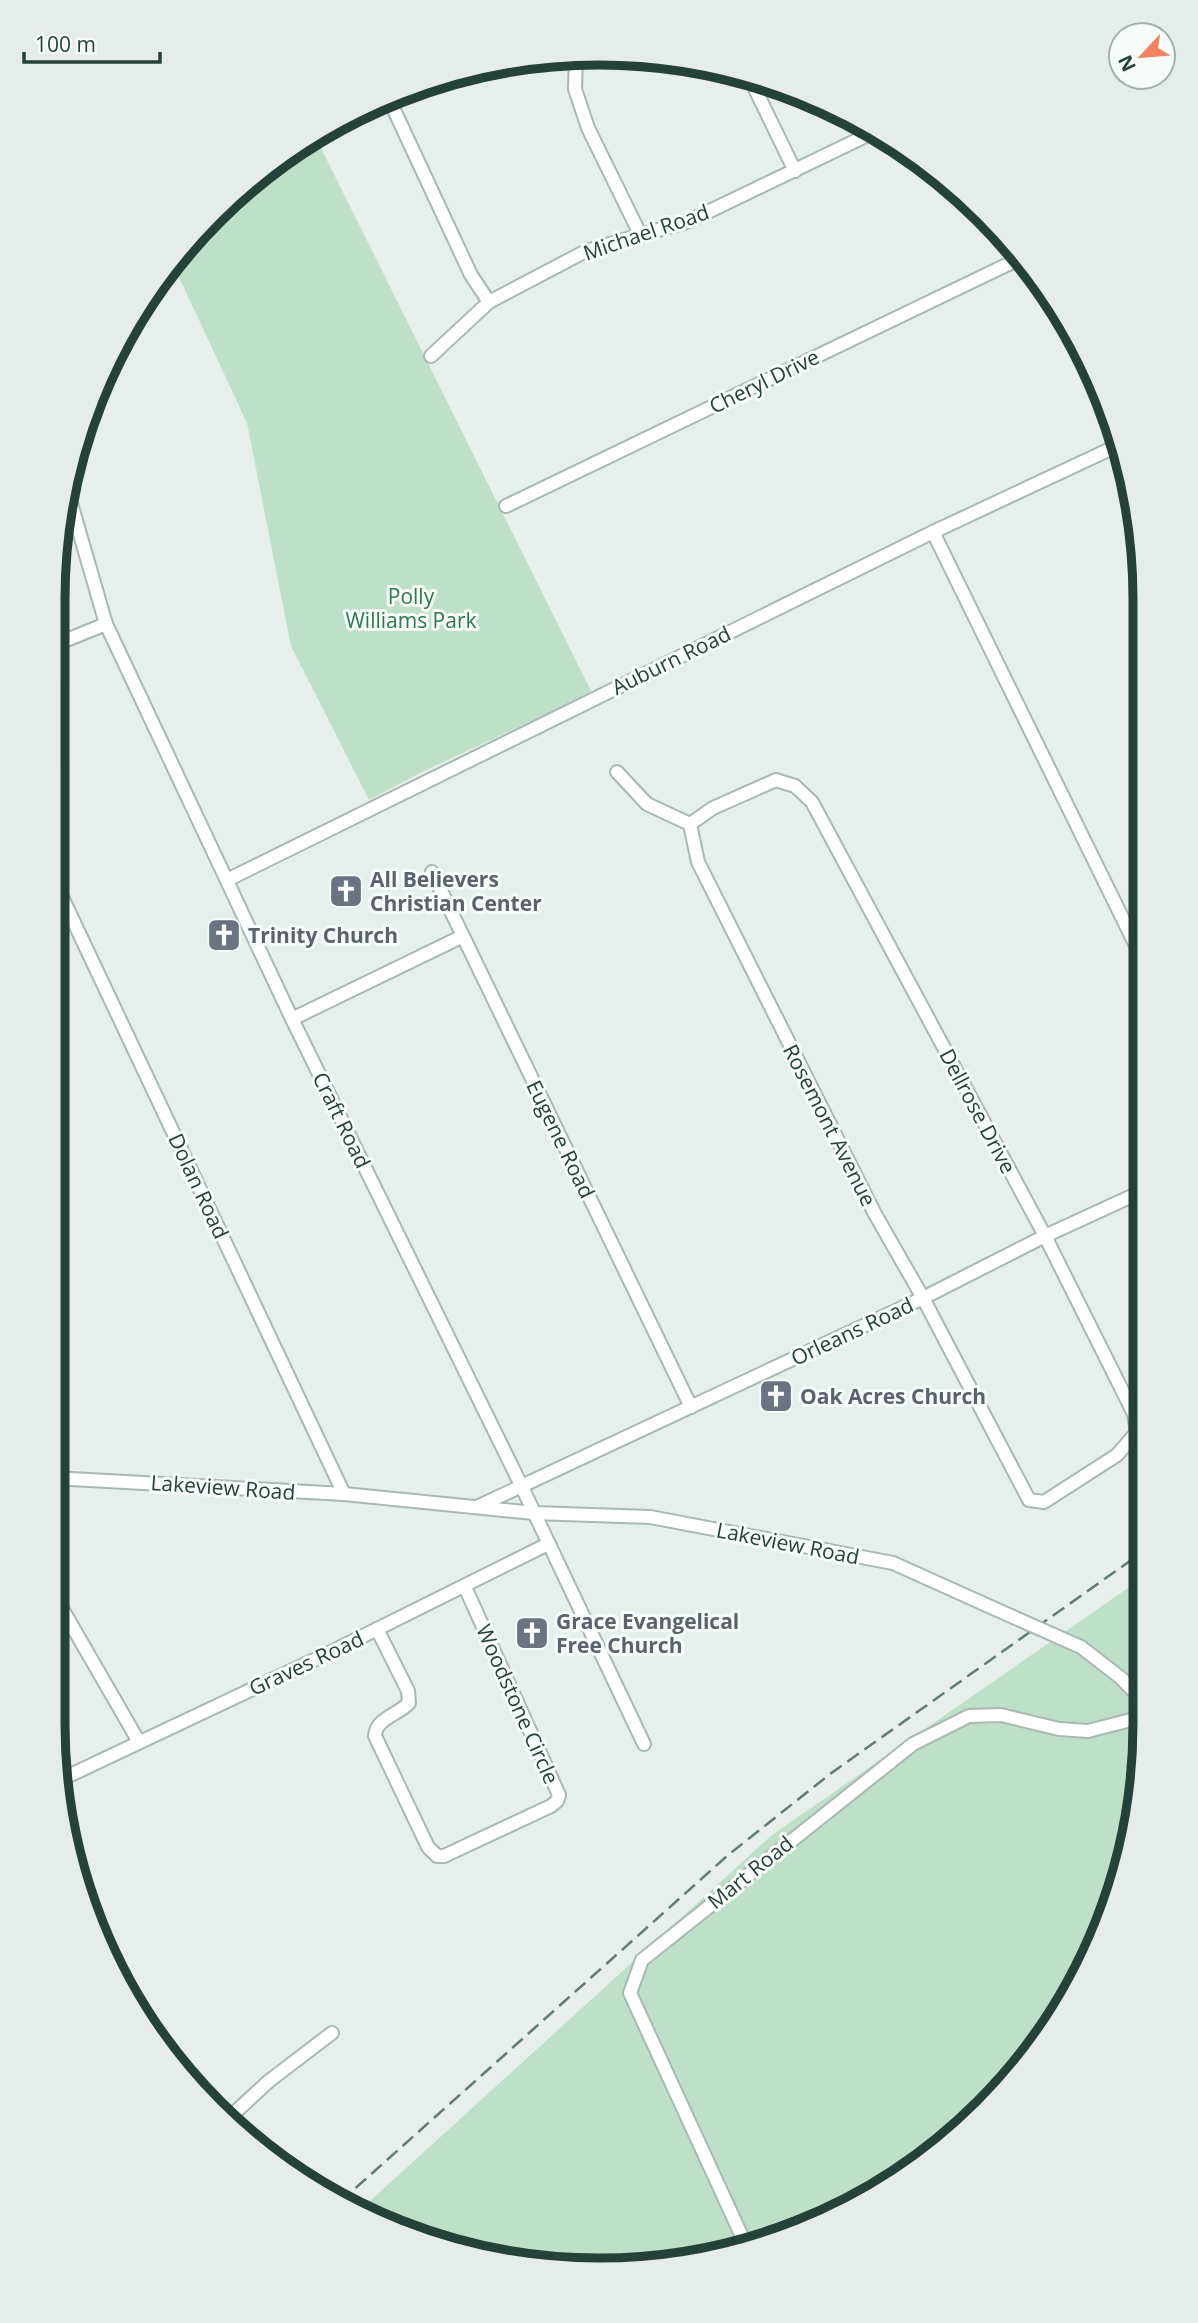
<svg xmlns="http://www.w3.org/2000/svg" width="1198" height="2323" font-family="'Open Sans',sans-serif">
	<style>
		.green { fill: #bfe0c8 }
		.lines { fill: none; stroke-linecap: round; stroke-linejoin: round }
		.minor-casing { stroke: #a8b8b2; stroke-width: 16 }
		.minor { stroke: #fff; stroke-width: 12 }
		.rail { stroke: #5f7d75; stroke-width: 2.5; stroke-dasharray: 14 7; stroke-linecap: butt }
		.minor-bridge-casing { stroke: #a8b8b2; stroke-width: 16; stroke-linecap: butt }
		.minor-bridge { stroke: #fff; stroke-width: 12 }
		.labels { text-anchor: middle; dominant-baseline: central; stroke-width: 6; stroke-linejoin: round; paint-order: stroke }
		.street-label { font-size: 21px; fill: #24423a; stroke: #f7fbf9 }
		.park-label { font-size: 21px; fill: #2d7a4b; stroke: #f7fbf9 }
		.worship-label { font-size: 21px; font-weight: bold; fill: #5b616d; stroke: #f7fbf9; text-anchor: start }
		.rim { fill: none; stroke: #24423a; stroke-width: 9 }
	</style>
	<rect width="100%" height="100%" fill="#e6efeb"/>
	<g class="green">
		<polygon points="314,134 592,693 424,771 369,800 291,646 247,423 171,260 238,188"/>
		<polygon points="1144,1577 1144,1759 1127,1865 1089,1965 986,2110 840,2214 670,2266 492,2260 390,2229 358,2212 772,1835"/>
	</g>
	<g class="lines">
		<g class="minor-casing">
			<g id="minor">
				<polyline points="576,56 575,89 588,128 641,236"/>
				<polyline points="756,91 795,171"/>
				<polyline points="388,97 471,275 489,302"/>
				<polyline points="431,356 489,302 586,251 689,221 876,131"/>
				<polyline points="66,486 106,624 292,1019 521,1485 644,1744"/>
				<polyline points="506,506 1023,257"/>
				<polyline points="933,532 1142,958"/>
				<polyline points="54,645 106,624"/>
				<polyline points="617,772 647,804 690,824 698,862 875,1214 923,1298 1029,1500 1044,1502 1117,1455 1137,1432 1134,1414 1045,1236 812,802 795,786 776,780 713,808 690,824"/>
				<polyline points="432,872 691,1407"/>
				<polyline points="53,878 344,1494"/>
				<polyline points="227,880 933,532 1119,445"/>
				<polyline points="292,1019 463,936"/>
				<polyline points="53,1478 344,1494 534,1513 650,1517 893,1563 993,1608"/>
				<polyline points="479,1506 923,1298 1045,1236 1143,1191"/>
				<polyline points="53,1593 139,1742"/>
				<path d="M377,1629L408,1691L409,1703C398,1715 376,1718 375,1736L428,1847L437,1856H444L551,1806L557,1801L559,1795L465,1587"/>
				<polyline points="1081,1647 1121,1678 1144,1702"/>
				<polyline points="62,1779 331,1652 548,1544"/>
				<polyline points="230,2117 269,2081 332,2033"/>
				<polyline points="745,2243 630,1993 642,1960 913,1744 969,1716 1001,1715 1059,1729 1088,1731 1131,1720 1144,1714"/>
			</g>
		</g>
		<use href="#minor" class="minor"/>
		<polyline class="rail" points="340,2202 727,1856 830,1774 1144,1551"/>
		<g class="minor-bridge-casing">
			<polyline id="minor-bridge" points="993,1608 1081,1647"/>
		</g>
		<use href="#minor-bridge" class="minor-bridge"/>
	</g>
	<defs>
		<g id="church-square" transform="scale(1.75)"><rect x="-9" y="-9" width="18" height="18" rx="4" fill="#6b7280" stroke="#f7fbf9"/><path d="M-1.2-6h2.4v3.5h3.3v2.4h-3.3V6h-2.4V-.1h-3.3v-2.4h3.3Z" fill="#fff"/></g>
	</defs>
	<g fill-rule="evenodd">
		<use href="#church-square" x="346" y="891"/>
		<use href="#church-square" x="224" y="935"/>
		<use href="#church-square" x="776" y="1396"/>
		<use href="#church-square" x="532" y="1633"/>
	</g>
	<g class="labels">
		<g class="street-label">
			<text transform="translate(646 232) rotate(-19)">Michael Road</text>
			<text transform="translate(764 381) rotate(-26)">Cheryl Drive</text>
			<text transform="translate(671 660) rotate(-26)">Auburn Road</text>
			<text transform="translate(978 1111) rotate(62)">Dellrose Drive</text>
			<text transform="translate(342 1120) rotate(64)">Craft Road</text>
			<text transform="translate(830 1125) rotate(63)">Rosemont Avenue</text>
			<text transform="translate(561 1139) rotate(64)">Eugene Road</text>
			<text transform="translate(199 1186) rotate(65)">Dolan Road</text>
			<text transform="translate(852 1331) rotate(-25)">Orleans Road</text>
			<text transform="translate(223 1487) rotate(4)">Lakeview Road</text>
			<text transform="translate(788 1543) rotate(11)">Lakeview Road</text>
			<text transform="translate(306 1663) rotate(-25)">Graves Road</text>
			<text transform="translate(518 1704) rotate(66)">Woodstone Circle</text>
			<text transform="translate(750 1872) rotate(-39)">Mart Road</text>
		</g>
		<g class="park-label">
			<text x="411" y="596">Polly<tspan x="411" dy="24">Williams Park</tspan></text>
		</g>
		<g class="worship-label">
			<text x="370" y="879">All Believers<tspan x="370" dy="24">Christian Center</tspan></text>
			<text x="248" y="935">Trinity Church</text>
			<text x="800" y="1396">Oak Acres Church</text>
			<text x="556" y="1621">Grace Evangelical<tspan x="556" dy="24">Free Church</tspan></text>
		</g>
	</g>
	<path d="M0 0H1198V2323H0ZM599 65H599A534 534 0 0 1 1133 599V1724A534 534 0 0 1 599 2258H599A534 534 0 0 1 65 1724V599A534 534 0 0 1 599 65Z" fill="#e6ecea" fill-rule="evenodd"/>
	<path class="rim" d="M599 65H599A534 534 0 0 1 1133 599V1724A534 534 0 0 1 599 2258H599A534 534 0 0 1 65 1724V599A534 534 0 0 1 599 65Z"/>
	<g transform="translate(1142 56) rotate(244)"><circle r="33" fill="#f7fbf9" stroke="#a3b1ad" stroke-width="2"/>
	<path d="M0-5L12 26L0 18L-12 26Z" fill="#f4845f"/>
	<text y="-10" font-size="19" font-weight="bold" text-anchor="middle" fill="#24423a">N</text>
	</g>
	<path d="M24 52v10h136v-10" fill="none" stroke="#24423a" stroke-width="3.5"/>
	<text x="35" y="52" font-size="21" fill="#24423a" stroke="#f7fbf9" stroke-width="5" paint-order="stroke">100 m</text>
</svg>
